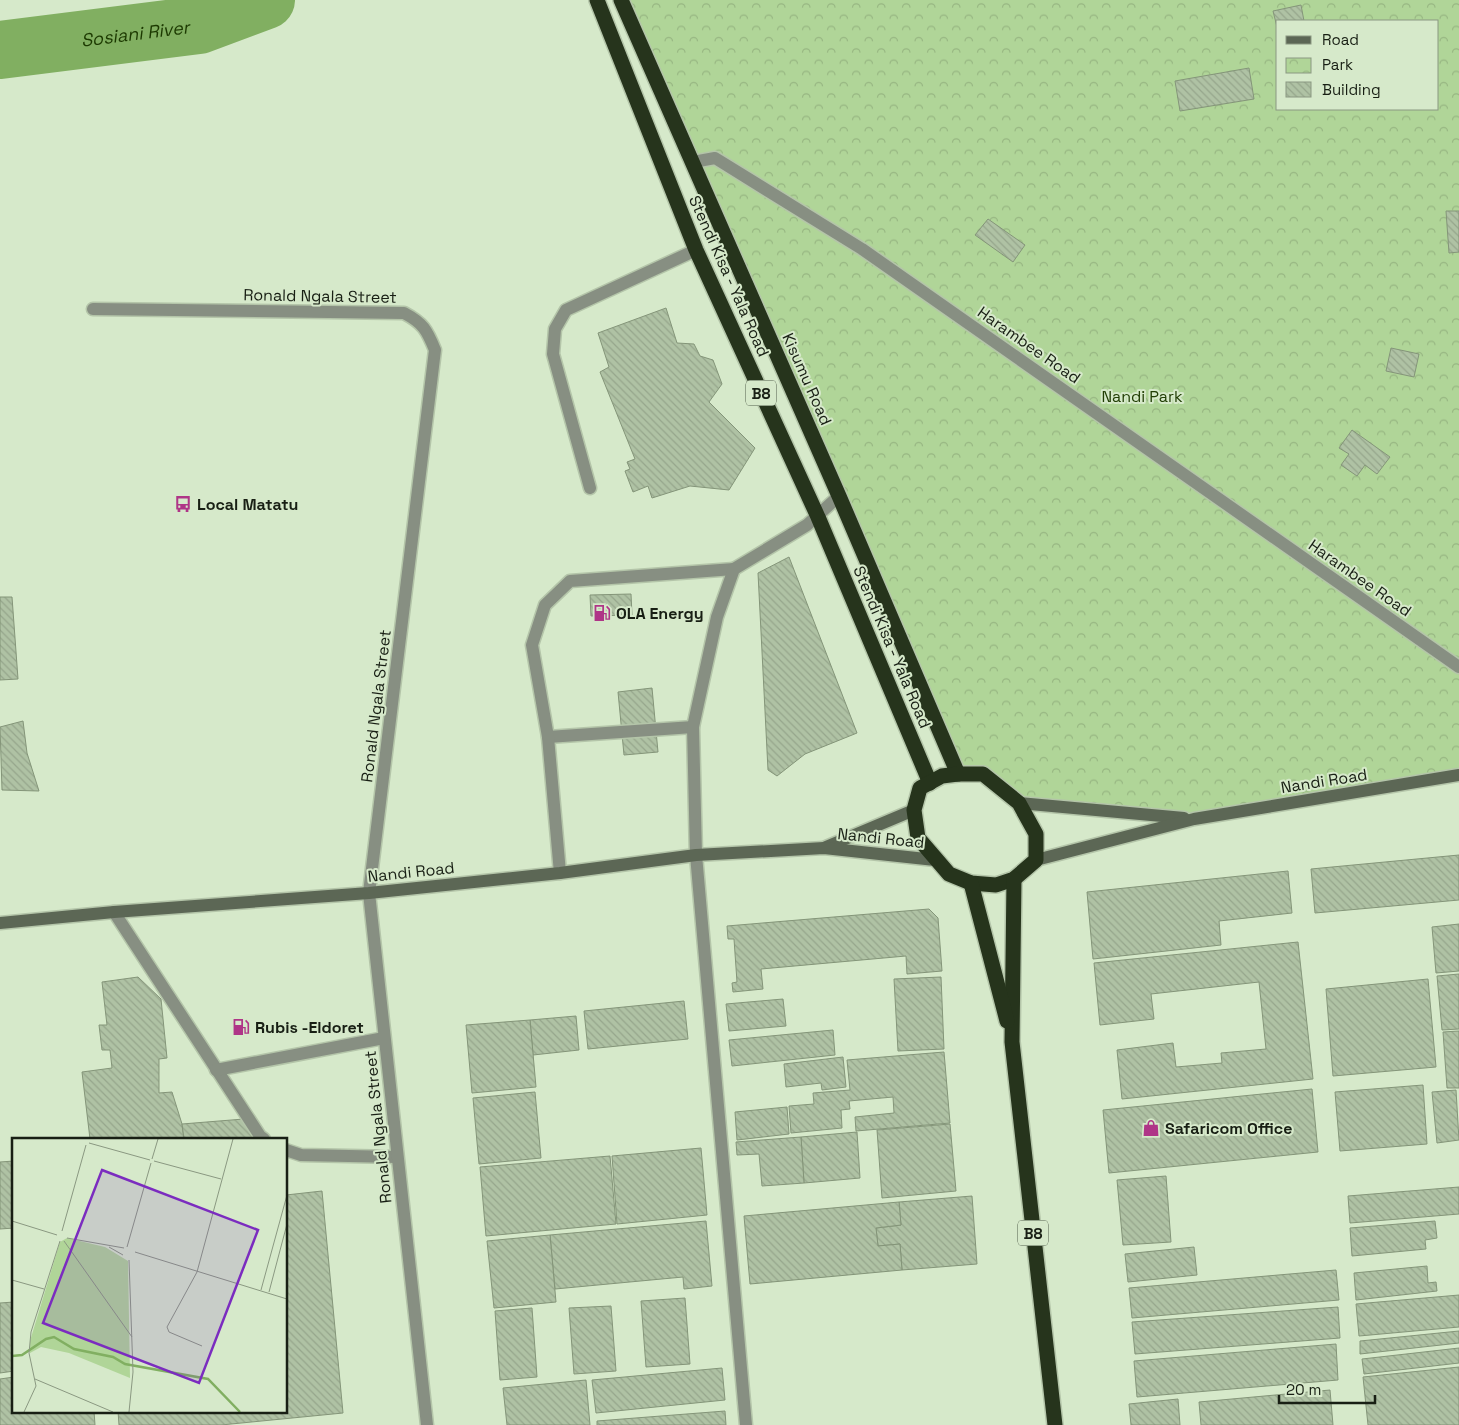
<svg xmlns="http://www.w3.org/2000/svg" width="1459" height="1425" font-family="'Space Grotesk',sans-serif">
	<style>
		.park { fill: url(#park-crowns); fill-rule: evenodd }
		.lines { fill: none; stroke-linecap: round; stroke-linejoin: round }
		.river { stroke: #81af61; stroke-width: 58 }
		.building { fill: url(#building-back-hatch); stroke: #849579 }
		.lane-casing { stroke: #b4c5a9; stroke-width: 15 }
		.street-casing { stroke: #b4c5a9; stroke-width: 15 }
		.secondary-casing { stroke: #b4c5a9; stroke-width: 15 }
		.highway-casing { stroke: #b4c5a9; stroke-width: 18 }
		.lane { stroke: #878f82; stroke-width: 12 }
		.street { stroke: #878f82; stroke-width: 12 }
		.secondary { stroke: #5c6755; stroke-width: 12 }
		.highway { stroke: #26341c; stroke-width: 15 }
		.labels { text-anchor: middle; dominant-baseline: central; stroke-width: 4; stroke-linejoin: round; paint-order: stroke }
		.shield { fill: #d6e9ca; stroke: #515c4b; stroke-width: 1 }
		.shield-label { font-size: 15px; font-weight: bold; fill: #181f14 }
		.street-label { font-size: 16px; fill: #181f14; stroke: #d6e9ca }
		.park-label { font-size: 16px; fill: #213e05; stroke: #d6e9ca }
		.poi-label { font-size: 16px; font-weight: bold; fill: #181f14; stroke: #d6e9ca; text-anchor: start }
		.water-label { font-size: 18px; font-style: italic; fill: #1c3900; stroke: #d6e9ca }
		.inset-river { fill: none; stroke: #81af61; stroke-width: 2.5 }
		.inset-road { fill: none; stroke: #8a9881; stroke-width: 1 }
		.view { fill: #7b2cbf; fill-opacity: 0.15; stroke: #7b2cbf; stroke-width: 2.5 }
		.inset-edge { fill: none; stroke: #181f14; stroke-width: 2.5 }
	</style>
	<defs>
		<pattern id="park-crowns" width="20" height="18" patternUnits="userSpaceOnUse" patternTransform="scale(1.25)"><rect width="20" height="18" fill="#b0d598"/><path d="M2 6a3 3 0 1 1 6 0M12 15a3 3 0 1 1 6 0" fill="none" stroke="#97b682"/></pattern>
		<pattern id="building-back-hatch" width="6" height="6" patternUnits="userSpaceOnUse" patternTransform="scale(1.25)"><rect width="6" height="6" fill="#afc2a4"/><path d="M-1 5l2 2M0 0l6 6M5-1l2 2" fill="none" stroke="#96a68c"/></pattern>
	</defs>
	<rect width="100%" height="100%" fill="#d6e9ca"/>
	<path class="park" d="M625,0H1459V771L1191,813L1020,797L957,768ZM1278,21H1438V109H1278Z"/>
	<g class="lines">
		<path class="river" id="s1" d="M0,50L199,25L266,0"/>
	</g>
	<g class="building">
		<polygon points="1301,5 1304,21 1278,21 1278,31 1273,11"/>
		<polygon points="1249,68 1254,99 1180,111 1175,81"/>
		<polygon points="1446,211 1459,211 1459,252 1449,253"/>
		<polygon points="988,219 1025,245 1013,262 975,235"/>
		<polygon points="666,308 677,343 694,344 700,356 713,360 722,384 709,402 755,448 729,490 690,486 652,498 648,486 633,492 625,471 630,469 627,462 635,459 600,372 609,367 598,333"/>
		<polygon points="1391,348 1419,354 1414,377 1386,371"/>
		<polygon points="1352,430 1390,457 1377,474 1365,465 1357,476 1341,465 1349,454 1339,448"/>
		<polygon points="789,557 857,733 805,754 777,776 768,770 758,573"/>
		<polygon points="631,594 632,615 591,616 590,595"/>
		<polygon points="0,597 12,597 18,679 0,680"/>
		<polygon points="652,688 658,752 624,755 618,692"/>
		<polygon points="23,721 27,753 39,791 2,790 0,727"/>
		<polygon points="1459,855 1459,900 1315,913 1311,869"/>
		<polygon points="1288,871 1292,913 1219,921 1221,945 1093,959 1087,892"/>
		<polygon points="929,909 938,918 942,971 907,974 906,956 761,969 763,989 733,992 732,983 737,982 734,939 728,939 727,926"/>
		<polygon points="1459,924 1459,971 1436,973 1432,927"/>
		<polygon points="1298,942 1313,1079 1122,1099 1117,1050 1173,1043 1176,1067 1222,1063 1221,1053 1266,1049 1259,982 1151,994 1154,1019 1100,1025 1094,963"/>
		<polygon points="1459,974 1459,1029 1442,1030 1437,976"/>
		<polygon points="138,977 161,999 167,1058 159,1059 159,1093 172,1092 182,1124 184,1139 90,1139 82,1072 112,1068 110,1050 102,1050 99,1025 107,1025 102,982"/>
		<polygon points="941,977 944,1049 898,1051 894,979"/>
		<polygon points="1428,979 1436,1067 1333,1076 1326,989"/>
		<polygon points="783,999 786,1026 729,1031 726,1004"/>
		<polygon points="684,1001 688,1039 588,1049 584,1011"/>
		<polygon points="576,1016 579,1050 533,1055 530,1020"/>
		<polygon points="530,1020 536,1087 472,1093 466,1025"/>
		<polygon points="833,1030 835,1055 732,1066 729,1040"/>
		<polygon points="1459,1031 1459,1088 1447,1088 1443,1032"/>
		<polygon points="944,1052 950,1123 856,1131 855,1117 894,1113 893,1097 849,1101 850,1109 841,1110 842,1128 791,1133 789,1106 814,1104 813,1093 850,1090 847,1060"/>
		<polygon points="843,1057 846,1087 822,1090 821,1083 786,1087 784,1064"/>
		<polygon points="1423,1085 1427,1144 1340,1151 1335,1092"/>
		<polygon points="1312,1089 1318,1152 1109,1173 1103,1110"/>
		<polygon points="1456,1090 1459,1140 1437,1143 1432,1092"/>
		<polygon points="535,1092 541,1158 479,1164 473,1098"/>
		<polygon points="787,1107 789,1134 737,1140 735,1112"/>
		<polygon points="256,1118 259,1139 184,1139 182,1124"/>
		<polygon points="950,1124 956,1191 882,1198 877,1130"/>
		<polygon points="857,1132 860,1178 804,1183 801,1137"/>
		<polygon points="801,1137 804,1183 762,1186 759,1154 737,1155 736,1142"/>
		<polygon points="701,1148 707,1215 617,1224 612,1156"/>
		<polygon points="610,1156 616,1224 486,1236 480,1167"/>
		<polygon points="14,1161 14,1228 0,1229 0,1162"/>
		<polygon points="1166,1176 1171,1242 1123,1245 1117,1180"/>
		<polygon points="1459,1187 1459,1214 1350,1223 1348,1196"/>
		<polygon points="322,1191 343,1413 221,1425 119,1425 118,1411 286,1411 286,1195"/>
		<polygon points="972,1196 977,1264 902,1270 900,1244 878,1246 876,1228 901,1225 899,1202"/>
		<polygon points="899,1202 901,1225 876,1228 878,1246 900,1244 902,1270 750,1284 744,1216"/>
		<polygon points="706,1221 712,1286 684,1289 683,1277 555,1289 550,1235"/>
		<polygon points="1435,1221 1437,1238 1425,1240 1426,1249 1352,1256 1350,1228"/>
		<polygon points="550,1235 556,1302 494,1308 487,1241"/>
		<polygon points="1194,1247 1197,1275 1128,1282 1125,1254"/>
		<polygon points="1427,1266 1428,1283 1436,1282 1437,1291 1356,1300 1354,1273"/>
		<polygon points="1336,1270 1339,1300 1132,1318 1129,1288"/>
		<polygon points="1459,1295 1459,1327 1359,1336 1356,1304"/>
		<polygon points="685,1298 690,1364 646,1367 641,1301"/>
		<polygon points="14,1302 14,1371 0,1373 0,1303"/>
		<polygon points="611,1306 616,1371 574,1374 569,1308"/>
		<polygon points="1338,1307 1340,1338 1135,1354 1132,1322"/>
		<polygon points="532,1308 537,1377 500,1380 495,1311"/>
		<polygon points="1459,1331 1459,1343 1360,1354 1360,1341"/>
		<polygon points="1336,1344 1338,1380 1137,1397 1134,1361"/>
		<polygon points="1459,1348 1459,1363 1364,1374 1362,1359"/>
		<polygon points="1459,1367 1459,1425 1368,1425 1363,1377"/>
		<polygon points="722,1368 725,1400 596,1413 592,1380"/>
		<polygon points="14,1377 14,1411 94,1411 95,1425 0,1425 0,1379"/>
		<polygon points="586,1380 590,1425 507,1425 503,1388"/>
		<polygon points="1330,1390 1333,1425 1201,1425 1199,1402"/>
		<polygon points="1178,1399 1180,1425 1131,1425 1129,1404"/>
		<polygon points="725,1411 726,1425 597,1425 597,1421"/>
	</g>
	<g class="lines">
		<g class="lane-casing">
			<g id="lane">
				<polyline points="590,488 553,354 555,329 566,310 696,250"/>
				<polyline points="548,737 693,727"/>
				<polyline points="560,873 548,737 532,645 545,605 570,581 734,569"/>
				<polyline points="114,912 260,1136 264,1139"/>
				<polyline points="216,1070 384,1038"/>
				<polyline points="286,1150 301,1155 397,1157"/>
				<polyline points="746,1425 696,855 693,727 717,617 734,569 807,525 839,496"/>
			</g>
		</g>
		<g class="street-casing">
			<g id="street">
				<polyline points="693,162 715,158 862,249 1459,667"/>
				<path d="M93,309L404,313C423,323 427,330 435,350L369,893L427,1425"/>
			</g>
		</g>
		<g class="secondary-casing">
			<g id="secondary">
				<polyline points="1019,803 1184,818"/>
				<polyline points="826,847 914,810"/>
				<polyline points="1036,860 1194,819 1459,775"/>
				<polyline points="0,923 114,912 369,893 560,873 696,855 824,848 935,860"/>
			</g>
		</g>
		<g class="highway-casing">
			<g id="highway">
				<polyline points="597,0 696,250 818,517 930,783"/>
				<polyline points="621,0 839,496 958,774"/>
				<polygon points="958,774 983,774 1019,803 1036,834 1036,860 1014,879 996,885 971,883 949,874 918,838 914,810 920,788 942,776"/>
				<polyline points="1014,879 1012,1042 1055,1425"/>
				<polyline points="971,883 1007,1021"/>
			</g>
		</g>
		<use href="#lane" class="lane"/>
		<use href="#street" class="street"/>
		<use href="#secondary" class="secondary"/>
		<use href="#highway" class="highway"/>
	</g>
	<defs>
		<g id="bus-bare" transform="scale(1.35)"><path d="M-5-6H5V4H4V6H2V4H-2V6H-4V4H-5ZM-3.5-4V0h7V-4ZM-3.5 1.2v1.5H-2V1.2ZM2 1.2v1.5H3.5V1.2Z" fill="#af3587" stroke="#d6e9ca" stroke-width="2.5" paint-order="stroke"/></g>
		<g id="fuel-bare" transform="scale(1.35)"><path d="M-5.5-6h7V0h2V4h1.3V-2.5L3-4.5l.8-.8L6-3V5H2.5V1h-1V6h-7ZM-4.2-4.7v3.2H.2V-4.7Z" fill="#af3587" stroke="#d6e9ca" stroke-width="2.5" paint-order="stroke"/></g>
		<g id="shop-bare" transform="scale(1.35)"><path d="M-5-2.5h2.3a2.7 3.5 0 0 1 5.4 0H5L5.5 6h-11ZM-1.5-2.5h3a1.5 2.3 0 0 0-3 0Z" fill="#af3587" stroke="#d6e9ca" stroke-width="2.5" paint-order="stroke"/></g>
	</defs>
	<g fill-rule="evenodd">
		<use href="#bus-bare" x="183" y="504"/>
		<use href="#fuel-bare" x="602" y="613"/>
		<use href="#fuel-bare" x="241" y="1027"/>
		<use href="#shop-bare" x="1151" y="1128"/>
	</g>
	<g class="labels">
		<g class="shield">
			<rect x="746" y="380.5" width="30" height="25" rx="4"/>
			<rect x="1018" y="1220.5" width="30" height="25" rx="4"/>
		</g>
		<g class="shield-label">
			<text x="761" y="393">B8</text>
			<text x="1033" y="1233">B8</text>
		</g>
		<g class="street-label">
			<text transform="translate(729 276) rotate(66)">Stendi Kisa - Yala Road</text>
			<text transform="translate(320 296) rotate(1)">Ronald Ngala Street</text>
			<text transform="translate(1029 345) rotate(35)">Harambee Road</text>
			<text transform="translate(807 379) rotate(66)">Kisumu Road</text>
			<text transform="translate(1360 578) rotate(35)">Harambee Road</text>
			<text transform="translate(892 647) rotate(67)">Stendi Kisa - Yala Road</text>
			<text transform="translate(376 706) rotate(-83)">Ronald Ngala Street</text>
			<text transform="translate(1324 781) rotate(-9)">Nandi Road</text>
			<text transform="translate(881 838) rotate(6)">Nandi Road</text>
			<text transform="translate(411 872) rotate(-6)">Nandi Road</text>
			<text transform="translate(378 1127) rotate(-96)">Ronald Ngala Street</text>
		</g>
		<g class="park-label">
			<text x="1142" y="396">Nandi Park</text>
		</g>
		<g class="poi-label">
			<text x="197" y="504">Local Matatu</text>
			<text x="616" y="613">OLA Energy</text>
			<text x="255" y="1027">Rubis -Eldoret</text>
			<text x="1165" y="1128">Safaricom Office</text>
		</g>
		<g class="water-label">
			<text stroke="none"><textPath href="#s1" startOffset="136">Sosiani River</textPath></text>
		</g>
	</g>
	<g transform="translate(12 1138)">
		<rect width="275" height="275" fill="#d6e9ca"/>
		<path d="M55,100L93,109L116,123L118,240L57,215L29,209L18,215V203L48,104Z" fill="#b0d598"/>
		<path class="inset-river" d="M0,218L10,217L34,201L42,199L62,211L101,219L113,226L196,241L228,274"/>
		<path class="inset-road" d="M77,5L138,22M140,21L146,1M142,23L209,41M0,83L45,97M50,93L74,7M55,100L112,110M52,103L120,199M97,109L111,117M115,109L139,25M123,114L275,161M0,142L32,151M249,152L275,57M257,154L275,86M190,208L157,194L155,189L185,134L221,1M23,241L101,274M12,274L24,248L17,215L19,194L48,103M117,274L121,234L117,122"/>
		<path class="view" d="M90,32L246,92L187,245L31,185Z"/>
		<rect width="275" height="275" class="inset-edge"/>
	</g>
	<rect x="1276" y="20" width="162" height="90" fill="#d6e9ca" stroke="#8a9881"/>
	<rect x="1286" y="36" width="25" height="8" fill="#5c6755" stroke="#8a9881"/>
	<text x="1322" y="45" font-size="15" fill="#181f14">Road</text>
	<rect x="1286" y="58" width="25" height="15" fill="url(#park-crowns)" stroke="#8a9881"/>
	<text x="1322" y="70" font-size="15" fill="#181f14">Park</text>
	<rect x="1286" y="82" width="25" height="15" fill="url(#building-back-hatch)" stroke="#8a9881"/>
	<text x="1322" y="95" font-size="15" fill="#181f14">Building</text>
	<path d="M1279 1395v8h96v-8" fill="none" stroke="#181f14" stroke-width="2.5"/>
	<text x="1286" y="1395" font-size="15" fill="#181f14" stroke="#d6e9ca" stroke-width="4" paint-order="stroke">20 m</text>
</svg>
